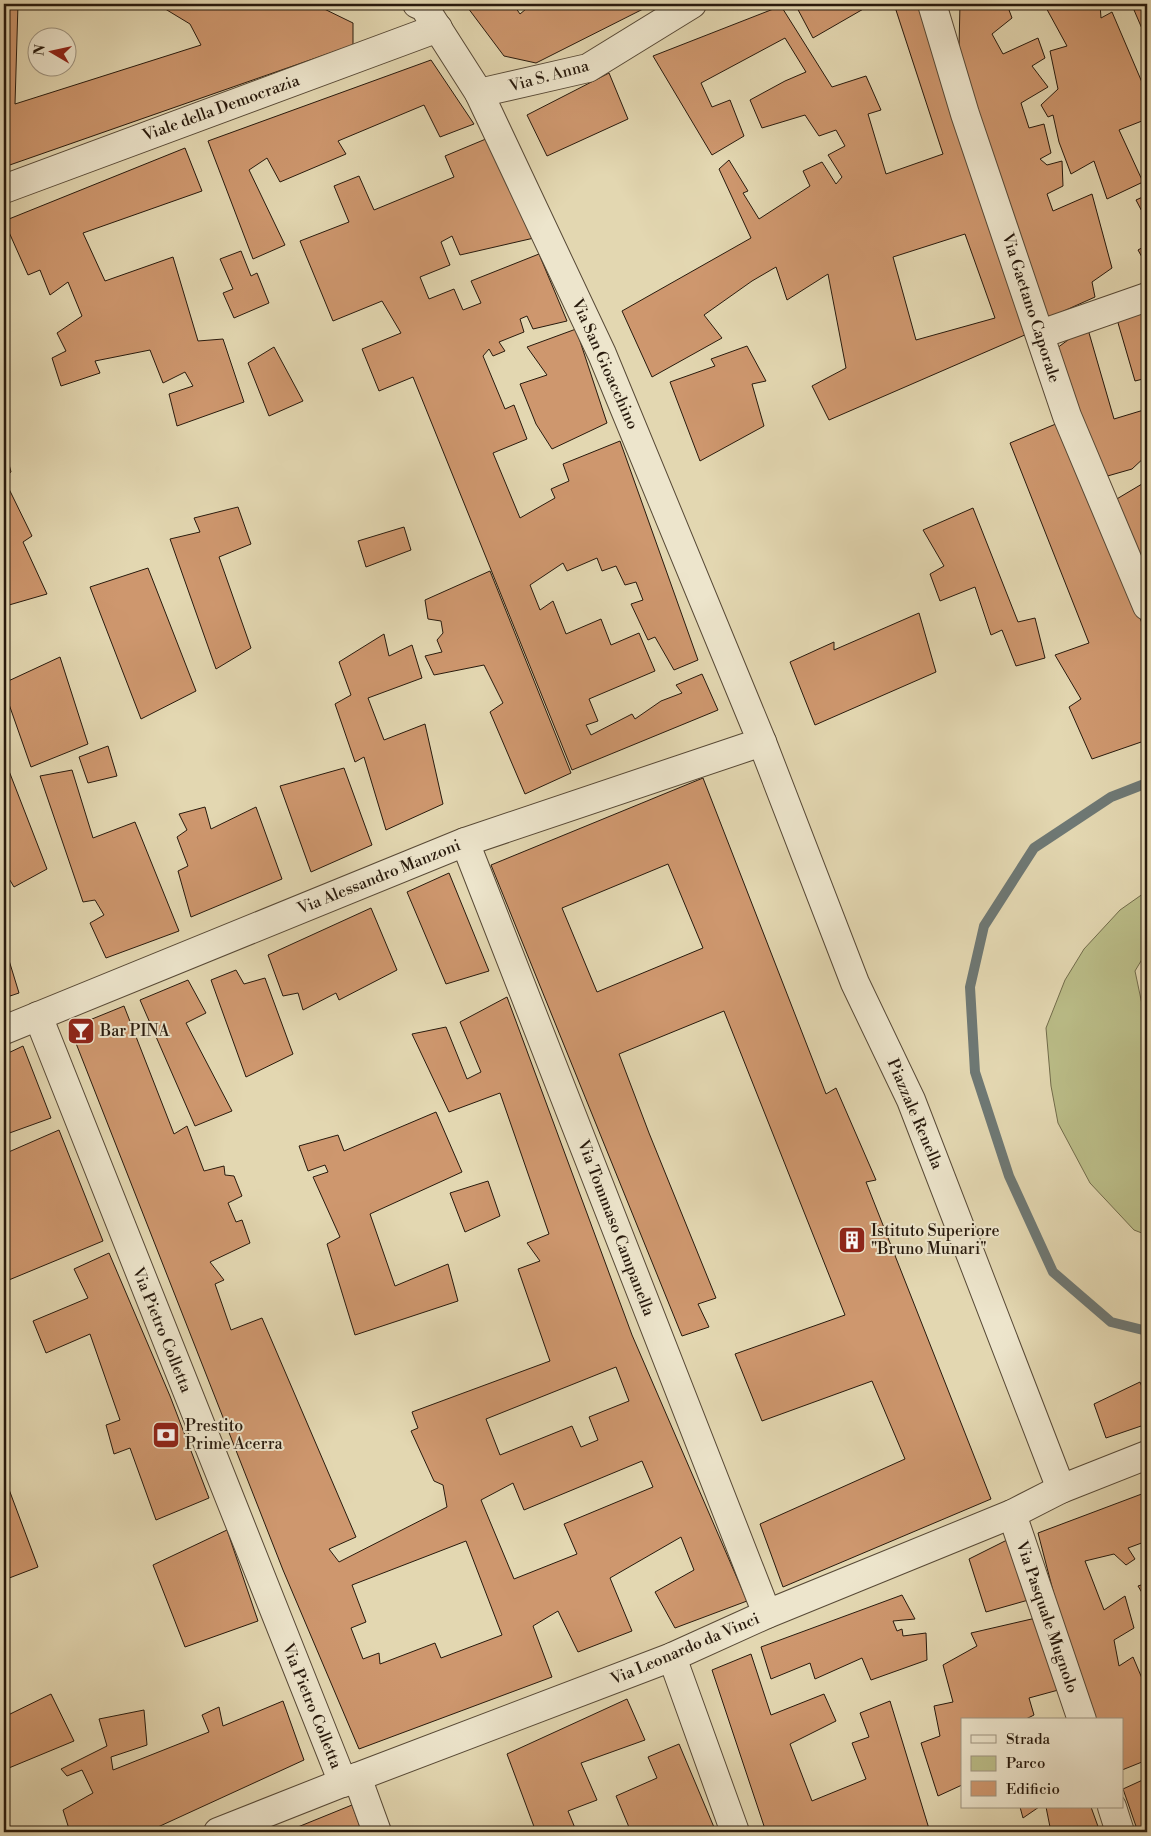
<svg xmlns="http://www.w3.org/2000/svg" width="1151" height="1836" font-family="'Libre Bodoni',serif">
	<style>
		.green { fill: #babc87; stroke: #716b4a }
		.lines { fill: none; stroke-linecap: round; stroke-linejoin: round }
		.stream { stroke: #6e7874; stroke-width: 10 }
		.building { fill: #ce976e; stroke: #281a0d; fill-rule: evenodd }
		.pedestrian-casing { stroke: #574936; stroke-width: 30 }
		.minor-casing { stroke: #574936; stroke-width: 30 }
		.pedestrian { stroke: #ede5cc; stroke-width: 28 }
		.minor { stroke: #ede5cc; stroke-width: 28 }
		.labels { text-anchor: middle; dominant-baseline: central; stroke-width: 4; stroke-linejoin: round; paint-order: stroke }
		.street-label { font-size: 16px; fill: #281a0d; stroke: #ede5cc }
		.poi-label { font-size: 16px; fill: #281a0d; stroke: #ede5cc; text-anchor: start }
	</style>
	<rect width="100%" height="100%" fill="#e3d7b1"/>
	<filter id="stains"><feTurbulence type="fractalNoise" baseFrequency=".004" numOctaves="4"/><feColorMatrix values="0 0 0 0 .2 0 0 0 0 .09 0 0 0 0 .02 0 0 0 .5 -.17"/></filter>
	<radialGradient id="worn" r=".72"><stop offset=".6" stop-color="#630" stop-opacity="0"/><stop offset="1" stop-color="#630" stop-opacity=".3"/></radialGradient>
	<polygon class="green" points="1147,891 1147,951 1135,971 1147,1028 1147,1235 1134,1230 1090,1183 1058,1123 1051,1086 1046,1028 1065,980 1084,949 1120,910"/>
	<g class="lines">
		<polyline class="stream" points="1147,783 1111,797 1034,848 984,926 970,987 975,1072 1009,1176 1053,1272 1111,1322 1147,1331"/>
	</g>
	<g class="building">
		<polygon points="4,4 18,4 15,104 201,45 190,24 157,4 314,4 353,23 353,45 4,167"/>
		<polygon points="465,4 513,4 520,14 532,4 653,4 536,63 504,56"/>
		<polygon points="795,4 872,4 813,38"/>
		<path d="M894,4H921L1034,331L829,420L812,386L846,368L828,274L787,300L776,267L752,281L704,315L722,338L652,377L622,311L751,238L719,169L729,160L748,191L743,193L759,219L810,186L803,171L822,162L836,184L842,177L828,155L845,146L836,130L819,136L805,115L762,128L750,100L785,81L806,72L785,38L701,83L712,107L730,100L744,136L712,155L653,56L781,6L832,87L866,76L881,110L868,114L886,174L943,154ZM965,234L995,318L916,340L893,257Z"/>
		<polygon points="960,4 1025,4 1009,10 1012,18 992,34 1003,54 1038,38 1045,58 1032,66 1048,87 1021,103 1029,128 1044,124 1051,153 1040,159 1047,165 1062,161 1063,186 1047,194 1053,211 1092,194 1112,268 1092,282 1095,297 1046,319 977,113 959,47"/>
		<polygon points="1044,4 1100,4 1101,18 1112,12 1147,94 1147,119 1119,130 1143,182 1107,199 1094,161 1071,174 1059,142 1053,115 1048,117 1041,105 1058,89 1050,51 1067,46"/>
		<polygon points="1143,4 1147,4 1147,30 1143,31 1134,10"/>
		<polygon points="431,60 474,124 440,137 424,105 338,141 346,154 280,182 267,158 249,170 285,245 253,259 208,141"/>
		<polygon points="609,73 628,119 547,156 527,115"/>
		<polygon points="493,136 534,238 460,255 452,236 441,242 450,265 420,277 429,299 454,289 463,310 481,303 471,281 539,254 567,321 533,329 527,316 520,319 524,332 499,342 505,351 493,356 489,349 483,356 505,409 514,405 527,439 493,453 520,518 555,498 551,489 569,481 563,464 620,441 698,660 674,670 655,637 648,640 631,604 643,600 636,582 625,585 616,566 602,571 597,558 567,571 563,563 530,585 540,610 553,601 566,634 601,619 611,645 639,633 655,671 589,699 598,721 586,725 591,735 632,714 635,719 661,701 682,693 676,685 702,674 718,710 572,770 413,377 379,391 362,349 401,333 382,301 333,321 300,241 349,222 334,186 359,176 374,210 454,177 445,156"/>
		<polygon points="185,148 202,191 83,233 105,281 173,257 198,341 223,339 244,402 177,426 169,394 193,386 185,372 163,383 150,350 95,361 100,373 61,386 52,358 66,351 57,333 82,316 68,282 50,295 40,270 28,275 4,221"/>
		<polygon points="1147,195 1147,221 1136,200"/>
		<polygon points="1147,245 1147,266 1138,250"/>
		<polygon points="241,251 251,276 257,273 269,303 234,318 223,293 233,289 220,259"/>
		<polygon points="1147,307 1147,378 1135,381 1116,316"/>
		<polygon points="1087,326 1114,419 1147,409 1147,455 1132,469 1097,479 1053,351"/>
		<polygon points="576,329 607,423 552,449 536,424 520,384 547,375 527,347"/>
		<polygon points="747,346 766,381 752,384 764,426 700,461 670,382 715,366 711,359"/>
		<polygon points="274,347 303,401 269,416 248,363"/>
		<polygon points="1063,421 1147,636 1147,740 1092,759 1069,707 1081,699 1055,655 1089,643 1010,443"/>
		<polygon points="4,445 11,472 4,477"/>
		<polygon points="1147,481 1147,589 1110,503"/>
		<polygon points="9,489 32,536 23,542 47,594 9,605 8,612 4,613 4,491"/>
		<polygon points="238,507 251,544 219,557 251,648 216,669 170,539 200,532 194,518"/>
		<polygon points="973,508 1018,622 1035,618 1045,658 1016,666 1002,630 991,635 975,587 940,601 930,574 944,566 923,530"/>
		<polygon points="404,527 411,550 366,567 358,541"/>
		<polygon points="148,568 196,691 141,719 90,587"/>
		<polygon points="490,571 571,773 525,794 490,712 503,703 484,665 434,675 425,656 442,652 437,640 443,633 441,621 428,619 425,600"/>
		<polygon points="919,613 936,672 815,725 790,662 834,642 834,650"/>
		<polygon points="384,634 389,656 412,645 422,678 368,698 384,740 425,724 443,804 386,830 364,757 355,762 335,704 351,695 339,662"/>
		<polygon points="60,657 88,744 31,767 4,690 4,683"/>
		<polygon points="108,746 117,776 88,783 79,757"/>
		<polygon points="344,768 372,845 311,872 280,786"/>
		<polygon points="72,770 93,838 135,822 179,931 106,958 90,923 104,915 95,900 83,902 40,776"/>
		<polygon points="9,771 47,869 14,887 8,877 4,878 4,772"/>
		<path d="M703,778L826,1094L836,1088L876,1180L866,1182L991,1499L783,1587L760,1524L905,1459L872,1381L762,1421L735,1354L845,1315L724,1011L619,1054L649,1133L716,1298L698,1304L709,1327L682,1336L491,865ZM668,864L703,948L597,992L562,908Z"/>
		<polygon points="205,807 211,829 256,807 282,879 191,917 178,871 188,866 177,837 187,830 179,814"/>
		<polygon points="449,873 489,971 446,984 407,892"/>
		<polygon points="371,908 397,970 339,1000 336,993 303,1010 298,993 283,996 268,955"/>
		<polygon points="4,944 19,993 4,998"/>
		<polygon points="236,970 244,984 265,978 293,1054 246,1077 211,980"/>
		<polygon points="188,980 206,1013 186,1023 232,1111 195,1126 140,1000"/>
		<path d="M507,997L632,1335L747,1601L675,1628L655,1592L694,1570L681,1537L610,1578L632,1631L578,1652L558,1611L533,1626L552,1677L359,1749L283,1570L70,1028L124,1006L174,1134L187,1126L204,1171L224,1166L225,1175L234,1176L242,1196L228,1203L236,1222L242,1220L250,1243L210,1262L224,1280L215,1284L231,1330L262,1318L356,1537L329,1549L339,1562L447,1507L443,1485L434,1481L411,1431L418,1428L412,1412L550,1361L518,1269L540,1261L527,1243L549,1234L500,1093L449,1112L412,1034L446,1027L467,1079L481,1072L460,1022ZM616,1367L629,1401L589,1417L598,1440L581,1447L572,1426L500,1455L486,1419ZM642,1461L653,1487L564,1524L577,1554L514,1579L481,1500L513,1483L524,1510ZM466,1541L502,1635L441,1658L435,1643L380,1664L379,1653L363,1659L351,1628L366,1622L352,1585Z"/>
		<polygon points="23,1046 51,1118 4,1135 4,1055"/>
		<polygon points="436,1112 462,1172 370,1214 395,1286 448,1264 458,1301 355,1335 327,1244 340,1237 313,1177 328,1172 325,1165 308,1171 299,1146 338,1135 344,1151"/>
		<polygon points="59,1130 103,1241 4,1282 4,1154"/>
		<polygon points="488,1181 500,1216 465,1232 450,1193"/>
		<polygon points="109,1253 170,1396 209,1498 156,1520 130,1448 114,1454 106,1425 120,1420 90,1334 46,1353 33,1321 88,1298 74,1269"/>
		<polygon points="1140,1382 1147,1400 1147,1424 1106,1438 1094,1404"/>
		<polygon points="4,1476 38,1567 4,1580"/>
		<polygon points="1147,1492 1147,1541 1128,1548 1135,1559 1126,1565 1114,1554 1085,1561 1104,1610 1125,1596 1134,1628 1114,1640 1119,1666 1133,1657 1144,1683 1147,1681 1147,1760 1122,1770 1122,1720 1094,1720 1064,1633 1038,1533"/>
		<polygon points="227,1530 258,1621 185,1647 153,1565"/>
		<polygon points="1009,1539 1032,1599 986,1612 969,1559"/>
		<polygon points="1147,1583 1147,1601 1138,1586"/>
		<polygon points="902,1595 915,1619 893,1621 897,1631 902,1629 903,1636 926,1633 927,1660 871,1680 862,1658 815,1679 810,1663 771,1679 761,1647"/>
		<polygon points="1036,1618 1062,1689 1029,1698 1034,1715 1024,1720 962,1720 962,1785 938,1796 921,1743 940,1736 934,1706 953,1702 943,1665 977,1646 971,1633"/>
		<polygon points="751,1654 771,1715 824,1694 836,1721 790,1744 812,1801 866,1779 852,1743 869,1737 860,1713 890,1701 930,1832 766,1832 712,1670"/>
		<polygon points="51,1694 74,1741 4,1770 4,1717"/>
		<polygon points="627,1699 645,1740 581,1763 597,1800 568,1811 575,1828 567,1832 536,1832 507,1754"/>
		<polygon points="283,1701 304,1760 147,1832 70,1832 63,1810 93,1793 82,1770 67,1776 61,1769 107,1746 99,1719 144,1710 147,1745 111,1757 113,1770 209,1732 202,1715 219,1707 223,1726"/>
		<polygon points="679,1744 716,1832 630,1832 631,1832 616,1796 657,1778 648,1757"/>
		<polygon points="1147,1778 1147,1832 1138,1832 1123,1789"/>
		<polygon points="352,1805 362,1832 288,1832 288,1831"/>
		<polygon points="1020,1807 1039,1807 1023,1818"/>
		<polygon points="1046,1807 1091,1807 1100,1832 1051,1832"/>
	</g>
	<g class="lines">
		<g class="pedestrian-casing">
			<polyline id="pedestrian" points="762,742 855,983 911,1100 1061,1489"/>
		</g>
		<g class="minor-casing">
			<g id="minor">
				<polyline points="932,4 965,114 1067,416 1147,606"/>
				<polyline points="479,93 588,68 692,4"/>
				<polyline points="4,189 438,28"/>
				<polyline points="1041,334 1147,297"/>
				<polyline points="465,842 767,1614"/>
				<polyline points="38,1016 343,1783"/>
				<polyline points="4,1030 465,842 762,742 602,354 479,93 424,7 417,4"/>
				<polyline points="1012,1514 1082,1720"/>
				<polyline points="672,1657 735,1832"/>
				<polyline points="357,1777 377,1832"/>
				<polyline points="1112,1807 1120,1832"/>
				<polyline points="218,1832 357,1777 672,1657 767,1614 1012,1514 1061,1489 1147,1455"/>
			</g>
		</g>
		<use href="#pedestrian" class="pedestrian"/>
		<use href="#minor" class="minor"/>
	</g>
	<defs>
		<g id="bar-square" transform="scale(1.4375)"><rect x="-9" y="-9" width="18" height="18" rx="4" fill="#8f2418" stroke="#ede5cc"/><path d="M-6-5H6L.8 .8V4.5H3.5V6h-7V4.5H-.8V.8Z" fill="#fff"/></g>
		<g id="building-square" transform="scale(1.4375)"><rect x="-9" y="-9" width="18" height="18" rx="4" fill="#8f2418" stroke="#ede5cc"/><path d="M-4-6H4V6H1V3H-1V6H-4ZM-2.5-4.3h1.7v1.8h-1.7ZM.8-4.3h1.7v1.8H.8ZM-2.5-1h1.7V.8h-1.7ZM.8-1h1.7V.8H.8Z" fill="#fff"/></g>
		<g id="bank-square" transform="scale(1.4375)"><rect x="-9" y="-9" width="18" height="18" rx="4" fill="#8f2418" stroke="#ede5cc"/><path d="M-6-4H6V4H-6ZM0-2.3a2.3 2.3 0 1 0 0 4.6a2.3 2.3 0 1 0 0-4.6Z" fill="#fff"/></g>
	</defs>
	<g fill-rule="evenodd">
		<use href="#bar-square" x="81" y="1031"/>
		<use href="#building-square" x="852" y="1240"/>
		<use href="#bank-square" x="166" y="1435"/>
	</g>
	<g class="labels">
		<g class="street-label">
			<text transform="translate(549 76) rotate(-15)">Via S. Anna</text>
			<text transform="translate(221 108) rotate(-20)">Viale della Democrazia</text>
			<text transform="translate(1031 308) rotate(72)">Via Gaetano Caporale</text>
			<text transform="translate(605 364) rotate(66)">Via San Gioacchino</text>
			<text transform="translate(379 877) rotate(-22)">Via Alessandro Manzoni</text>
			<text transform="translate(915 1114) rotate(67)">Piazzale Renella</text>
			<text transform="translate(616 1228) rotate(69)">Via Tommaso Campanella</text>
			<text transform="translate(162 1330) rotate(68)">Via Pietro Colletta</text>
			<text transform="translate(1047 1617) rotate(71)">Via Pasquale Mugnolo</text>
			<text transform="translate(685 1649) rotate(-23)">Via Leonardo da Vinci</text>
			<text transform="translate(312 1706) rotate(68)">Via Pietro Colletta</text>
		</g>
		<g class="poi-label">
			<text x="100" y="1031">Bar PINA</text>
			<text x="871" y="1231">Istituto Superiore<tspan x="871" dy="18">"Bruno Munari"</tspan></text>
			<text x="185" y="1426">Prestito<tspan x="185" dy="18">Prime Acerra</tspan></text>
		</g>
	</g>
	<rect width="1151" height="1836" fill="none" stroke="#e3d7b1" stroke-width="20"/>
	<rect x="5" y="5" width="1141" height="1826" fill="none" stroke="#281a0d" stroke-width="2.5"/>
	<rect x="10" y="10" width="1131" height="1816" fill="none" stroke="#281a0d"/>
	<rect x="961" y="1718" width="162" height="90" fill="#ede5cc" stroke="#9e9480"/>
	<rect x="971" y="1735" width="25" height="8" fill="#ede5cc" stroke="#9e9480"/>
	<text x="1006" y="1744" font-size="15" fill="#281a0d">Strada</text>
	<rect x="971" y="1756" width="25" height="15" fill="#babc87" stroke="#9e9480"/>
	<text x="1006" y="1768" font-size="15" fill="#281a0d">Parco</text>
	<rect x="971" y="1781" width="25" height="15" fill="#ce976e" stroke="#9e9480"/>
	<text x="1006" y="1794" font-size="15" fill="#281a0d">Edificio</text>
	<g transform="translate(52 52) rotate(279)"><circle r="24" fill="#ede5cc" stroke="#9e9480"/>
	<path d="M0-4L9 19L0 12L-9 19Z" fill="#8f2418"/>
	<text y="-8" font-size="14" font-weight="bold" text-anchor="middle" fill="#281a0d">N</text>
	</g>
	<rect width="100%" height="100%" filter="url(#stains)"/>
	<rect width="100%" height="100%" fill="url(#worn)"/>
</svg>
